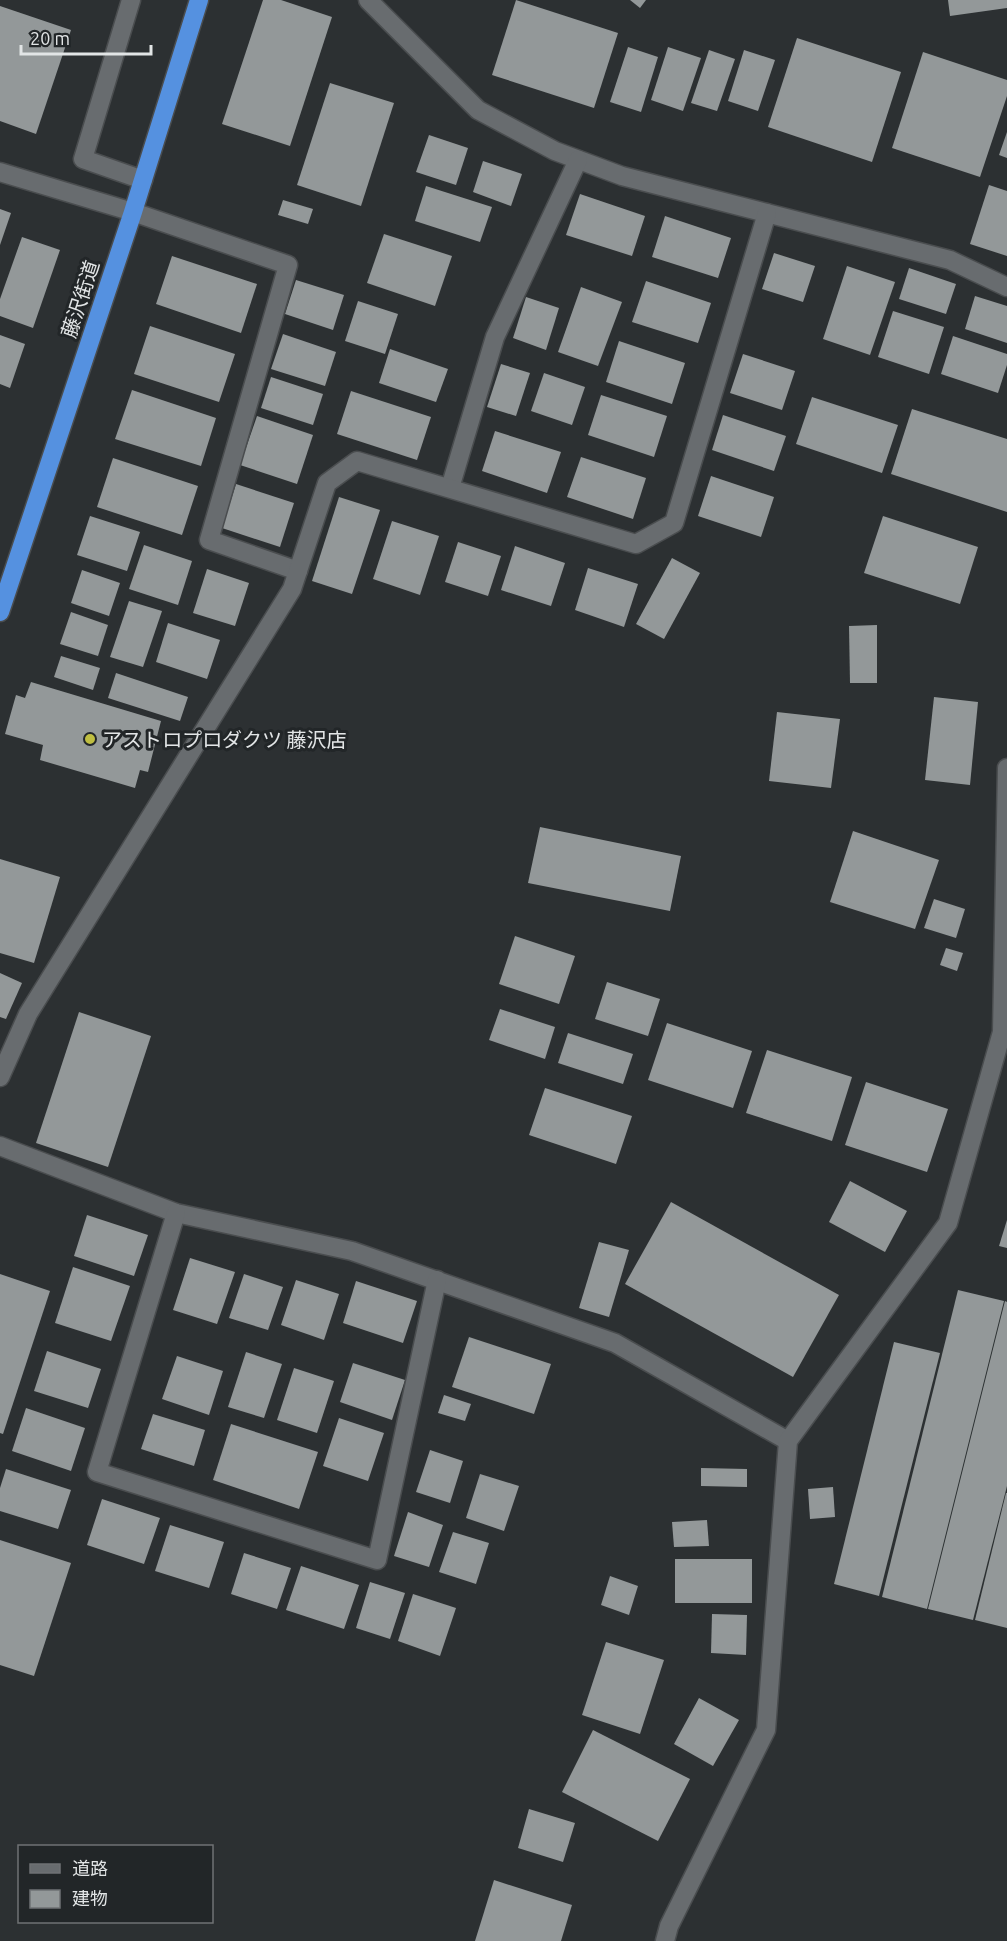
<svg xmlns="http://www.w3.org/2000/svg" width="1007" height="1941" font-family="Ubuntu,'Noto Sans JP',sans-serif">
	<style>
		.building { fill: #939899 }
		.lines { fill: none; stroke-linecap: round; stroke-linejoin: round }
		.pedestrian-casing { stroke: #4a4d4f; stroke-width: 21 }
		.minor-casing { stroke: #4a4d4f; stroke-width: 21 }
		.trunk-casing { stroke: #4a4d4f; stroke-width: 21 }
		.pedestrian { stroke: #686c6f; stroke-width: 18 }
		.minor { stroke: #686c6f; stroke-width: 18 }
		.trunk { stroke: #5591e0; stroke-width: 18 }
		.poi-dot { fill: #bfbe41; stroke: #222628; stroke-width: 2 }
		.labels { text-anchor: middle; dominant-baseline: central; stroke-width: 6; stroke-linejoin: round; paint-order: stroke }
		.street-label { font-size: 20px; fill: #e2e5e6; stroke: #222628 }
		.poi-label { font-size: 20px; fill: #e2e5e6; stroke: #222628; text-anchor: start }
	</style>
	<rect width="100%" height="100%" fill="#2c3032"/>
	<g class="building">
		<polygon points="263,0 281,0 332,17 290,146 222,124"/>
		<polygon points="516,0 618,33 594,108 492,75"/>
		<polygon points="630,0 646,0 640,8"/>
		<polygon points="948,0 1007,0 1007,8 950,16"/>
		<polygon points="0,6 71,30 36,134 0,121"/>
		<polygon points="797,38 901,72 872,162 768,127"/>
		<polygon points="628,47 658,57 641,112 610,102"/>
		<polygon points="668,47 701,58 683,111 651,100"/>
		<polygon points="709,50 735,59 717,111 691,103"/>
		<polygon points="744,50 775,60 758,111 728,101"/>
		<polygon points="923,52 1007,80 1007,96 980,177 892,148"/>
		<polygon points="330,83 394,103 361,206 297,185"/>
		<polygon points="1007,132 1007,158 999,155"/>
		<polygon points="429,135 468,148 456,185 416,172"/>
		<polygon points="483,161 522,174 511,206 473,192"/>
		<polygon points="989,185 1007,191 1007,256 970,244"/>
		<polygon points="426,186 492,207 480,242 415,221"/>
		<polygon points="580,194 645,216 632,256 566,235"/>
		<polygon points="283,200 313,209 308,224 278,215"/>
		<polygon points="0,209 11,213 0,245"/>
		<polygon points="665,216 731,238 718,278 652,257"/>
		<polygon points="384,234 452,256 435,306 367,283"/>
		<polygon points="22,237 60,250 33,328 0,316 0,299"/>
		<polygon points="774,253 815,266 803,302 762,289"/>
		<polygon points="172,256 257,284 241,333 156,304"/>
		<polygon points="847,266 895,282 870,355 823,339"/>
		<polygon points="909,268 956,284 946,314 899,299"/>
		<polygon points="296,280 344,295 333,330 285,314"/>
		<polygon points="646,281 711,303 698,343 632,322"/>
		<polygon points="581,287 622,302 598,366 558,352"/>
		<polygon points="975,296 1007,306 1007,343 965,329"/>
		<polygon points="526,297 559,308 546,350 513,338"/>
		<polygon points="358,301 398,314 385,354 345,341"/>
		<polygon points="893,311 944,327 929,374 878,357"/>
		<polygon points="150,326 235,354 219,402 134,374"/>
		<polygon points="283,334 336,352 325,386 271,369"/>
		<polygon points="0,335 25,344 10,388 0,384"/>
		<polygon points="953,336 1007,354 1007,365 998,393 941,374"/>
		<polygon points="619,341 685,363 672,404 606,382"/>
		<polygon points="390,349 448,369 436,402 379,383"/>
		<polygon points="743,354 795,371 782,410 730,393"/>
		<polygon points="501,364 530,373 516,416 487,407"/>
		<polygon points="544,373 585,387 572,425 531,411"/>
		<polygon points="271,377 323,394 313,425 261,408"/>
		<polygon points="132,390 216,418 201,466 115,439"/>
		<polygon points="351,391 431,417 417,460 337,434"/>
		<polygon points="601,395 667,416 654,457 588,435"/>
		<polygon points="812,397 898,425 882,473 796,444"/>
		<polygon points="912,409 1007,439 1007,512 891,474"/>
		<polygon points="723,415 786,436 774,471 712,450"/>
		<polygon points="257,416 313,435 297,484 240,465"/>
		<polygon points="495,431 561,452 547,493 482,471"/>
		<polygon points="581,457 646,478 633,519 567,497"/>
		<polygon points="113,458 198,486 182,535 97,507"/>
		<polygon points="711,476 774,497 761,537 698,516"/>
		<polygon points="236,484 294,503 280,547 222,528"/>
		<polygon points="339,497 380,510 352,594 312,581"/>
		<polygon points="90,516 140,532 127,571 77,555"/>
		<polygon points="883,516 978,547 960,604 864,573"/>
		<polygon points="392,521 439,536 420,595 373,579"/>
		<polygon points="458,542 501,556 488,596 445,582"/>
		<polygon points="144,545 192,561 178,605 129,589"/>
		<polygon points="515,546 565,563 551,606 501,590"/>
		<polygon points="672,558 700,573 664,639 636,624"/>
		<polygon points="588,568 638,584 624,627 575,610"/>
		<polygon points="207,569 249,583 235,626 193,613"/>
		<polygon points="82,570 120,583 109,616 71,603"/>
		<polygon points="129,601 162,611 143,667 110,657"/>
		<polygon points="71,612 108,625 98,656 60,644"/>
		<polygon points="168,623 220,640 207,679 156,662"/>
		<polygon points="877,625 877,683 850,683 849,626"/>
		<polygon points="61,656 100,668 93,690 54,677"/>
		<polygon points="116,673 188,697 180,721 108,698"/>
		<polygon points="31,682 161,721 148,772 140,770 135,788 40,760 43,745 5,734 16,695 25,698"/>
		<polygon points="934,697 978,702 970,785 925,780"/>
		<polygon points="777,712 840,719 831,788 769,781"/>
		<polygon points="540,827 681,856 670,911 528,883"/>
		<polygon points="853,831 939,860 915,929 830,902"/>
		<polygon points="0,859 60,877 34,963 0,953"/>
		<polygon points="934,899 965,909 956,938 924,928"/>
		<polygon points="515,936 575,956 559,1004 499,984"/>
		<polygon points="946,948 963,953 957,971 940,965"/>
		<polygon points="0,973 22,983 6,1019 0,1017"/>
		<polygon points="607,982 660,999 648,1036 595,1019"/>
		<polygon points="500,1009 555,1027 545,1059 489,1040"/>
		<polygon points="79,1012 151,1036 108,1167 36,1143"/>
		<polygon points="667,1023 752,1051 733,1108 648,1080"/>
		<polygon points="568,1033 633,1054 623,1084 558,1063"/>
		<polygon points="767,1050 852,1077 832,1141 746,1113"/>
		<polygon points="866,1082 948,1109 927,1172 845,1145"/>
		<polygon points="545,1088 632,1116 616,1164 529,1135"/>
		<polygon points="850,1181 907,1211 885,1252 829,1222"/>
		<polygon points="671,1202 839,1295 793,1377 625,1284"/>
		<polygon points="87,1215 148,1235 134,1276 74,1256"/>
		<polygon points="1007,1220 1007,1248 999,1246"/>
		<polygon points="599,1242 629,1250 609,1317 579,1308"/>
		<polygon points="190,1258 235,1272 217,1324 173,1310"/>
		<polygon points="73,1267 130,1286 111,1341 55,1323"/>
		<polygon points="0,1274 50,1291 3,1434 0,1433"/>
		<polygon points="244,1274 283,1287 268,1330 229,1318"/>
		<polygon points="296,1280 339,1294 324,1340 281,1325"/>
		<polygon points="356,1281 417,1301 403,1343 343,1323"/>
		<polygon points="958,1290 1004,1301 927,1609 882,1597"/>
		<polygon points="1005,1301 1007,1302 1007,1486 973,1620 928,1609"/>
		<polygon points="469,1337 551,1364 534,1414 452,1387"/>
		<polygon points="894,1342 940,1353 879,1596 834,1584"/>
		<polygon points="47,1351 101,1369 88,1408 34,1391"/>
		<polygon points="246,1352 282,1364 264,1418 228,1407"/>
		<polygon points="177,1356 223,1371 209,1415 162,1399"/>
		<polygon points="353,1363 405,1380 392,1420 340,1402"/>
		<polygon points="294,1368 334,1381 317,1433 277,1420"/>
		<polygon points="444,1395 471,1404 465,1421 438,1413"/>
		<polygon points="26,1408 85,1428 71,1471 12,1451"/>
		<polygon points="153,1414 205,1430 194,1466 141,1449"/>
		<polygon points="339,1418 384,1433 368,1481 323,1466"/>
		<polygon points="231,1424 318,1452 299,1509 213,1480"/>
		<polygon points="430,1450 463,1461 450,1503 416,1492"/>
		<polygon points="701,1468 747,1469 747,1487 701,1486"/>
		<polygon points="6,1469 71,1490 58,1529 0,1511 0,1488"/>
		<polygon points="480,1474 519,1486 504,1531 466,1518"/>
		<polygon points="833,1487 835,1517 810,1519 808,1489"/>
		<polygon points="1006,1493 1007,1493 1007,1628 975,1620"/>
		<polygon points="102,1499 160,1518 144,1564 87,1545"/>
		<polygon points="408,1512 443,1525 429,1567 394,1556"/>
		<polygon points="707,1520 709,1546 674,1547 672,1522"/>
		<polygon points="170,1525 224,1542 209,1588 155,1571"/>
		<polygon points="453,1532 489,1543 476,1584 439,1572"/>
		<polygon points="0,1540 71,1563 34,1676 0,1665"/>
		<polygon points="244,1553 291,1568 277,1609 231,1594"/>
		<rect x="675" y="1559" width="77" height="44"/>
		<polygon points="301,1566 359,1585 344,1629 286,1610"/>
		<polygon points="610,1576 638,1586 629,1615 601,1605"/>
		<polygon points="370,1582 405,1593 390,1639 356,1628"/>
		<polygon points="413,1594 456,1608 440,1656 398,1641"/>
		<polygon points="712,1614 747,1615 746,1655 711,1653"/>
		<polygon points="606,1642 664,1660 640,1734 582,1715"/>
		<polygon points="699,1698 739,1720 713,1766 674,1744"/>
		<polygon points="593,1730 690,1779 658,1841 562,1792"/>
		<polygon points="529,1809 575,1823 563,1862 518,1848"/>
		<polygon points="494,1880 572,1905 561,1941 475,1941"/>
	</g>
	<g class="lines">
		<g class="pedestrian-casing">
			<polyline id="pedestrian" points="131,0 83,159 143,180"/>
		</g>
		<g class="minor-casing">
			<g id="minor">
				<polyline points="368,0 478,110 555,151 622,176 950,260 1007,287"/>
				<polyline points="0,172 133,212 288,265 209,540 298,571"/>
				<polyline points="450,488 495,337 578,160"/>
				<polyline points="0,1077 28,1014 292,589 327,483 357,461 636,544 674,523 767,213"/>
				<polyline points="0,1146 176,1213 352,1251 615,1343 788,1441"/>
				<polyline points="176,1213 97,1472 377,1560 437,1280"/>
				<polyline points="665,1941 669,1926 766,1730 788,1441 948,1223 1002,1032 1007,768"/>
			</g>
		</g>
		<g class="trunk-casing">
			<polyline id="trunk" points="0,612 133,212 199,0"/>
		</g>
		<use href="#pedestrian" class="pedestrian"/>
		<use href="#minor" class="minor"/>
		<use href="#trunk" class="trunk"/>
	</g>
	<circle class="poi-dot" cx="90" cy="739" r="6"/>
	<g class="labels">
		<g class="street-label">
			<text transform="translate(80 299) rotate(-72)">藤沢街道</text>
		</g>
		<g class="poi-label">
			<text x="102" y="739">アストロプロダクツ 藤沢店</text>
		</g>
	</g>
	<rect x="18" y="1845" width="195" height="78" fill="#222628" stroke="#6f7274" stroke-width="1.5"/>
	<rect x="30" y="1864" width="30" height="9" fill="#686c6f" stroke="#6f7274" stroke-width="1.5"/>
	<text x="72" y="1875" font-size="18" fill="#e2e5e6">道路</text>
	<rect x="30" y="1890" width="30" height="18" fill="#939899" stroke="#6f7274" stroke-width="1.5"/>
	<text x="72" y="1905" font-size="18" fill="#e2e5e6">建物</text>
	<path d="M21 45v9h130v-9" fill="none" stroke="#e2e5e6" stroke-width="3"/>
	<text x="30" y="45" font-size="18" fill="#e2e5e6" stroke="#222628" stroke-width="4.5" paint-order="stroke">20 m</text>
</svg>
